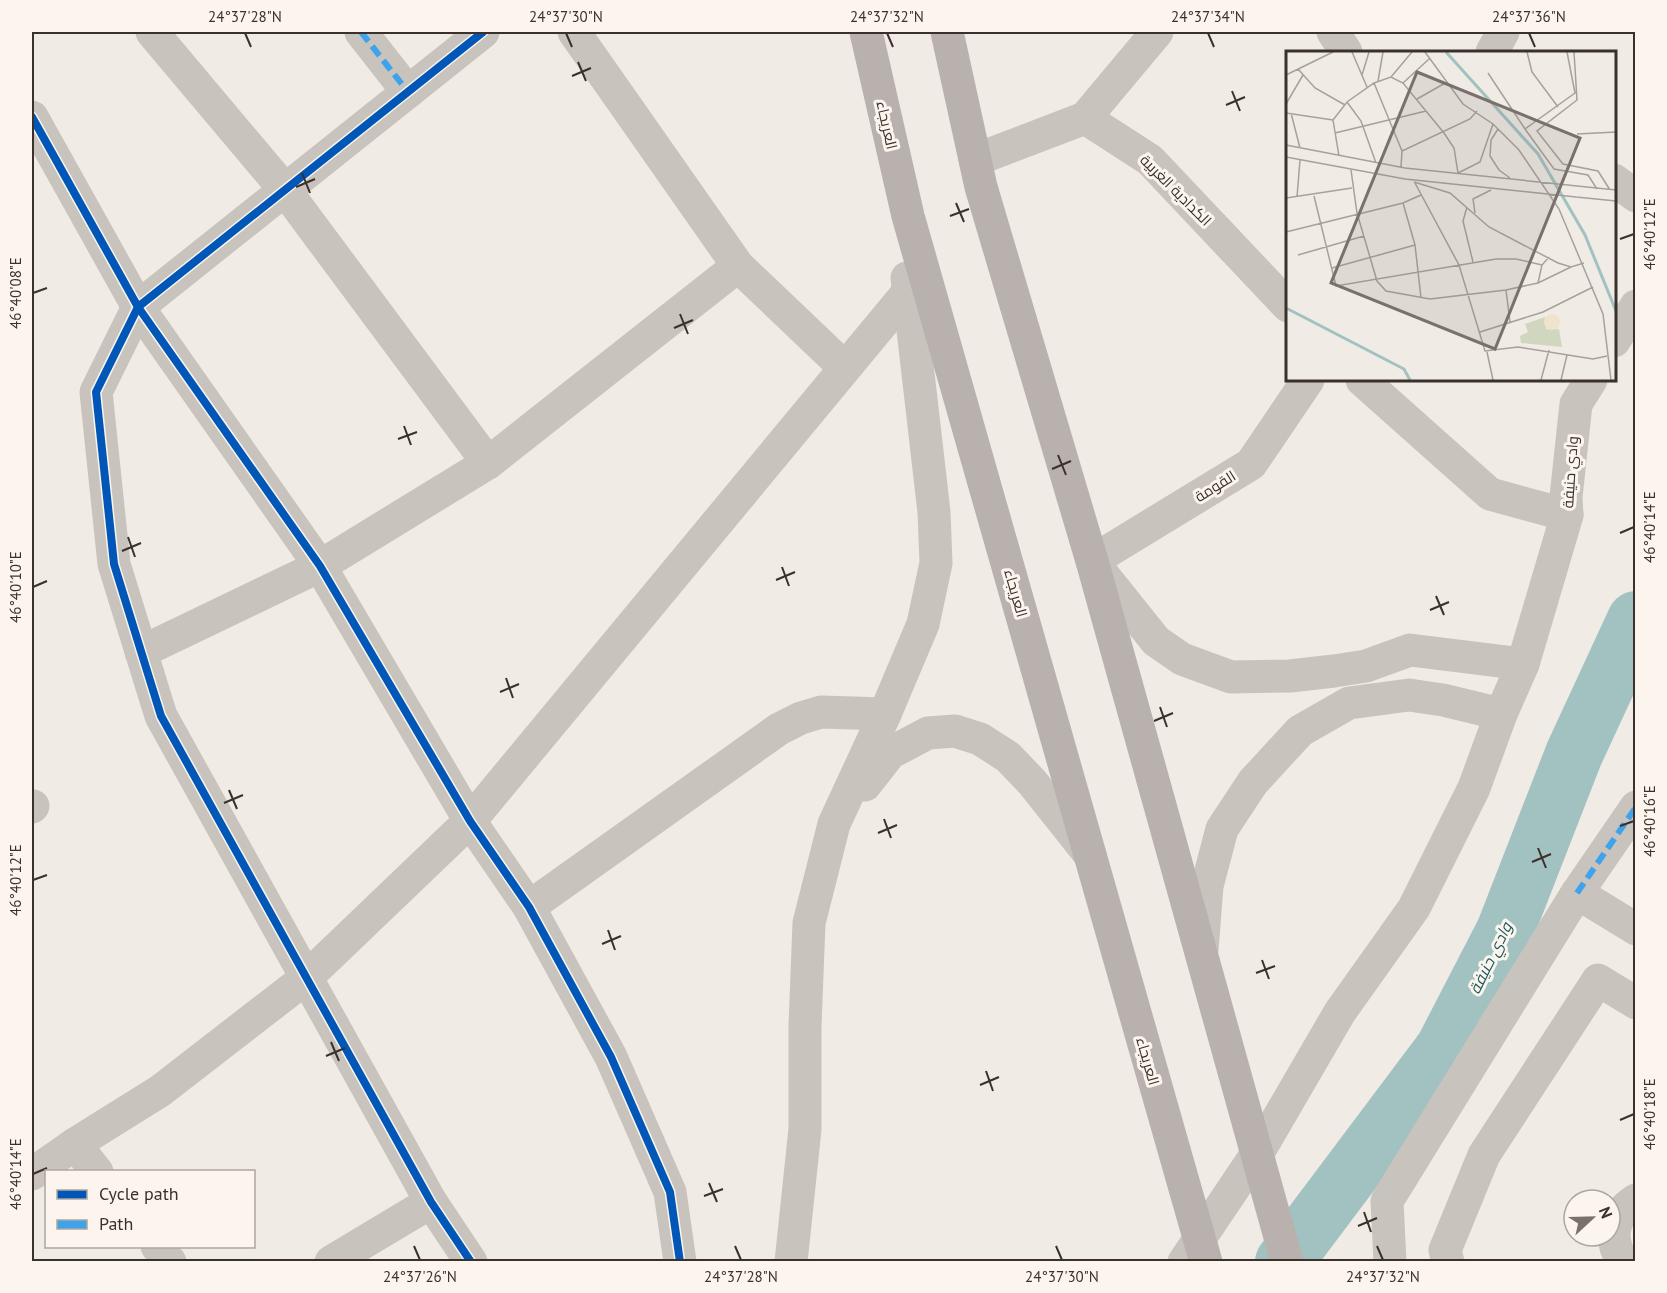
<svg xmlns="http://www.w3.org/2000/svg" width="1667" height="1293" font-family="'PT Sans',Cairo,sans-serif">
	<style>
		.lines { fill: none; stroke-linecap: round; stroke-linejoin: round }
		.river { stroke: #a1c2c1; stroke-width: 58 }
		.minor { stroke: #c9c3be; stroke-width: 33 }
		.major { stroke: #b8b1ad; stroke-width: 33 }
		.quiet { stroke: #3fa3eb; stroke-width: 6; stroke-dasharray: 12 6; stroke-linecap: butt }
		.cycleway-casing { stroke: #fbf5ee; stroke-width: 11 }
		.cycleway { stroke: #0057b8; stroke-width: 8 }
		.ticks { fill: none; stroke: #3b302b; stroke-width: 2 }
		.labels { text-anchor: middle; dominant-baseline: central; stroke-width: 6; stroke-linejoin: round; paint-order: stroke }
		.street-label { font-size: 15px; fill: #3b302b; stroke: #fbf5ee }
		.water-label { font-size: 16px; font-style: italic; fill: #1f5a5e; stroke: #fbf5ee }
		.inset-river { fill: none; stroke: #a1c2c1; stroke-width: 3 }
		.inset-road { fill: none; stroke: #a8a09b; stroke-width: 1.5 }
		.view { fill: #7a716c; fill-opacity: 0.15; stroke: #7a716c; stroke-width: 3 }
		.inset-edge { fill: none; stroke: #3b302b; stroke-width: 3 }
		.neatline { fill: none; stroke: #3b302b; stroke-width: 2 }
		.ticks-label { font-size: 15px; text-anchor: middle; fill: #3b302b }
	</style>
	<rect width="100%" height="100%" fill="#f0ebe5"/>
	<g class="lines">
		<polyline class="river" points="1284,1262 1444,1049 1505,931 1574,754 1636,620"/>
		<g class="minor">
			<polyline points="152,32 285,190 488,463"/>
			<polyline points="361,32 408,92"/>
			<polyline points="574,32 738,266 844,367"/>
			<polyline points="1333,32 1346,52"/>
			<polyline points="1492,52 1503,32"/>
			<polyline points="32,117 138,307 320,566 470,821 529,907 611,1057 670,1192 680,1262"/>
			<polyline points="1085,118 1157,32"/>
			<polyline points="975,160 1085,118 1150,160 1288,306"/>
			<polyline points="1614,180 1636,196"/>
			<polyline points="1614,341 1636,306"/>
			<polyline points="1308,380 1251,464 1092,561 1156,641 1182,659 1231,677 1290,676 1334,671 1366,666 1410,650 1523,664"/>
			<polyline points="1362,380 1490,494 1567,515"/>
			<polyline points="141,652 320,566 488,463 738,266"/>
			<polyline points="865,785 890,753 928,733 955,731 980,739 1008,757 1032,782 1090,855"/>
			<polyline points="32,807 33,806"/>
			<polyline points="1577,893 1636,807"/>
			<polyline points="529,907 779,729 801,718 821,712 885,714"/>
			<polyline points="1202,950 1207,886 1222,829 1253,782 1300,731 1349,703 1409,695 1443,700 1501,714"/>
			<polyline points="75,1144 97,1172"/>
			<polyline points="32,1174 75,1144 160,1091 306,978 470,821 909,291"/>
			<polyline points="157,1246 170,1262"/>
			<polyline points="331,1262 431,1202"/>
			<polyline points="471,1262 431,1202 161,716 114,564 96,392 138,307 483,32"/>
			<polyline points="791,1262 805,1129 805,1026 809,923 834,824 885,714 923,624 936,563 934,512 907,278"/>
			<polyline points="1184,1262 1262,1146 1340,1012 1414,908 1474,788 1501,714 1523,664 1567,515 1566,497 1576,404 1591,380"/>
			<polyline points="1390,1262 1387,1201 1577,893 1636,929"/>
			<polyline points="1448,1262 1445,1250 1484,1155 1598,980 1636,1003"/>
			<path d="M1623,1262C1608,1239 1612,1215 1636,1200"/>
		</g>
		<g class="major">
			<polyline points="866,32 908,216 1206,1262"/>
			<polyline points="947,32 981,187 1092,561 1287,1262"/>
		</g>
		<g class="quiet">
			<polyline points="361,32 408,92"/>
			<polyline points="1577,893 1636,807"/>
		</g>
		<g class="cycleway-casing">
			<g id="cycleway">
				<polyline points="32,117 138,307 320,566 470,821 529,907 611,1057 670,1192 680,1262"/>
				<polyline points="471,1262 431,1202 161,716 114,564 96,392 138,307 483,32"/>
			</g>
		</g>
		<use href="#cycleway" class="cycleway"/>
	</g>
	<path class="ticks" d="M245,33L251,47M566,33L572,47M887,33L893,47M1208,33L1214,47M1529,33L1535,47M578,62L586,81M572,76L591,68M1232,91L1240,111M1226,105L1245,97M302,173L310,193M296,187L315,179M956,203L964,222M950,216L969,209M1620,239L1634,234M33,293L47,288M680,314L688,334M674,328L693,320M404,426L411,445M398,439L417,432M1058,455L1066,475M1052,469L1071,461M1620,533L1634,527M128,537L135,557M122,551L141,543M782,567L789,586M776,580L795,572M33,587L47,581M1436,596L1444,615M1430,610L1449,602M506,678L513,698M500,692L519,684M1160,707L1167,727M1154,721L1173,713M229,790L237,809M224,803L243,795M884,819L891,838M1620,826L1634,821M878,833L897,825M1538,848L1546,868M1532,862L1551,854M33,880L47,875M608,930L615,950M602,944L621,936M1262,960L1269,979M1256,973L1275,966M331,1042L339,1061M326,1056L345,1048M986,1071L993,1091M980,1085L999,1077M1620,1120L1634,1114M33,1174L47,1168M709,1183L717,1202M704,1196L723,1189M1364,1212L1371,1232M1358,1226L1377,1218M414,1246L420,1260M735,1246L741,1260M1056,1246L1062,1260M1377,1246L1383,1260"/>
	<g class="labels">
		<g class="street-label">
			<text transform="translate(887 125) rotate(77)">العريجاء</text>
			<text transform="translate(1176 190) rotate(45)">الكدادية الغربية</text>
			<text transform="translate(1570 472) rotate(-86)">وادي حنيفة</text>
			<text transform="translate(1215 486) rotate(-32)">القومة</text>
			<text transform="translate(1016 593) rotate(74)">العريجاء</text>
			<text transform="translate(1148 1061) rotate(74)">العريجاء</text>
		</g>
		<g class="water-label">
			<text transform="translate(1490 958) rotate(-64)">وادي حنيفة</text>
		</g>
	</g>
	<g transform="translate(1286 51)">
		<rect width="330" height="330" fill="#f0ebe5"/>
		<path d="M259,266L260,278H273L276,296L235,292L234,285L242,281L239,273Z" fill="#d1d6bf"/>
		<path d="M258 271a8 8 0 1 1 16 0a8 8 0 1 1-16 0Z" fill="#efe3cc"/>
		<path class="inset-river" d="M160,1L252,103L299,184L330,260M0,257L118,318L124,329"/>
		<path class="inset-road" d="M66,1L81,36M139,1L177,53L207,73L233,99L273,158L317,263L325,329M241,1L246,21L272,56M281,1L289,42L239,78L268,118L302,124L311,138M288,1L291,49L251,80L277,113L312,120L324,139M12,18L29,37L59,54M202,22L239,78M0,24L47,1M76,24L83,1M105,26L126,1M92,30L97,1M88,32L116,100M117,32L143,8M131,48L161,31M61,51L75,70L90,112M0,53L17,24M0,62L47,69M5,62L14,97M212,78L205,89L204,105L213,119L224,127M49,82L140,60M291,83L330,81M0,94L119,117L330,139M53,105L47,69L61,51L88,32L105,26L117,32L158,82L168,97L172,122L194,111L207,73M0,106L119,128L290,146M115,116L116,100L184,68L191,60M65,119L71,162L91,230L100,240L144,248L220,239L252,232L285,216M128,131L164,142L203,176L272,212L285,216L298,212M129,132L173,214L199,300L232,296L307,308L321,305M28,145L50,235L210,208H230L256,214M11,146L14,109M290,146L330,150M0,147L66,137M117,152L129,194L135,247M181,156L177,170L187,211M189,162L187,148L205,139M0,181L117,152L135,144M12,204L78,185M46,217L129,194M252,232L256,214L263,206M220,239L224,271M194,281L257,261L307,236M201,301L207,329M255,329L263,299M275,329L281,304"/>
		<path class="view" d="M131,21L294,87L209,298L45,232Z"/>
		<rect width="330" height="330" class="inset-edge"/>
	</g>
	<rect width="1667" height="1293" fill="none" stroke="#fbf5ee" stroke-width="66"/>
	<rect x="45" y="1170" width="210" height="78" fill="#fbf5ee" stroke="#aea6a0" stroke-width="1.5"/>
	<rect x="57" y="1190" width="30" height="9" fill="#0057b8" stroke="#aea6a0" stroke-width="1.5"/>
	<text x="99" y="1200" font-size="18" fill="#3b302b">Cycle path</text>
	<rect x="57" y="1220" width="30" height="9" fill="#3fa3eb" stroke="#aea6a0" stroke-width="1.5"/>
	<text x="99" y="1230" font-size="18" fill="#3b302b">Path</text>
	<g transform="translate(1592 1218) rotate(68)"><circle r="28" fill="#fbf5ee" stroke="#aea6a0" stroke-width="1.5"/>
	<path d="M0-4.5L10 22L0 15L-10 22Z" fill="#7a716c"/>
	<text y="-9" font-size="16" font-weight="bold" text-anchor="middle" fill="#3b302b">N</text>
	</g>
	<rect x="33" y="33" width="1601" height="1227" class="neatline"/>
	<g class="ticks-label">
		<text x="245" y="22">24°37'28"N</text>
		<text x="566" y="22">24°37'30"N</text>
		<text x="887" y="22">24°37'32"N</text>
		<text x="1208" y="22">24°37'34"N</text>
		<text x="1529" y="22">24°37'36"N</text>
		<text transform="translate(1650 234) rotate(-90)" y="5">46°40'12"E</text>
		<text transform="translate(16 293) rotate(-90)" y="5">46°40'08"E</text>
		<text transform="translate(1650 527) rotate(-90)" y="5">46°40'14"E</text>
		<text transform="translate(16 587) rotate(-90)" y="5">46°40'10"E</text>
		<text transform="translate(1650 821) rotate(-90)" y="5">46°40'16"E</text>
		<text transform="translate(16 880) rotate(-90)" y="5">46°40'12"E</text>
		<text transform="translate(1650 1114) rotate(-90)" y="5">46°40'18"E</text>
		<text transform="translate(16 1174) rotate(-90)" y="5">46°40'14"E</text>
		<text x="420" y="1282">24°37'26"N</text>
		<text x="741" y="1282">24°37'28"N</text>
		<text x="1062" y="1282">24°37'30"N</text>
		<text x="1383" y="1282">24°37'32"N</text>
	</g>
</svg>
